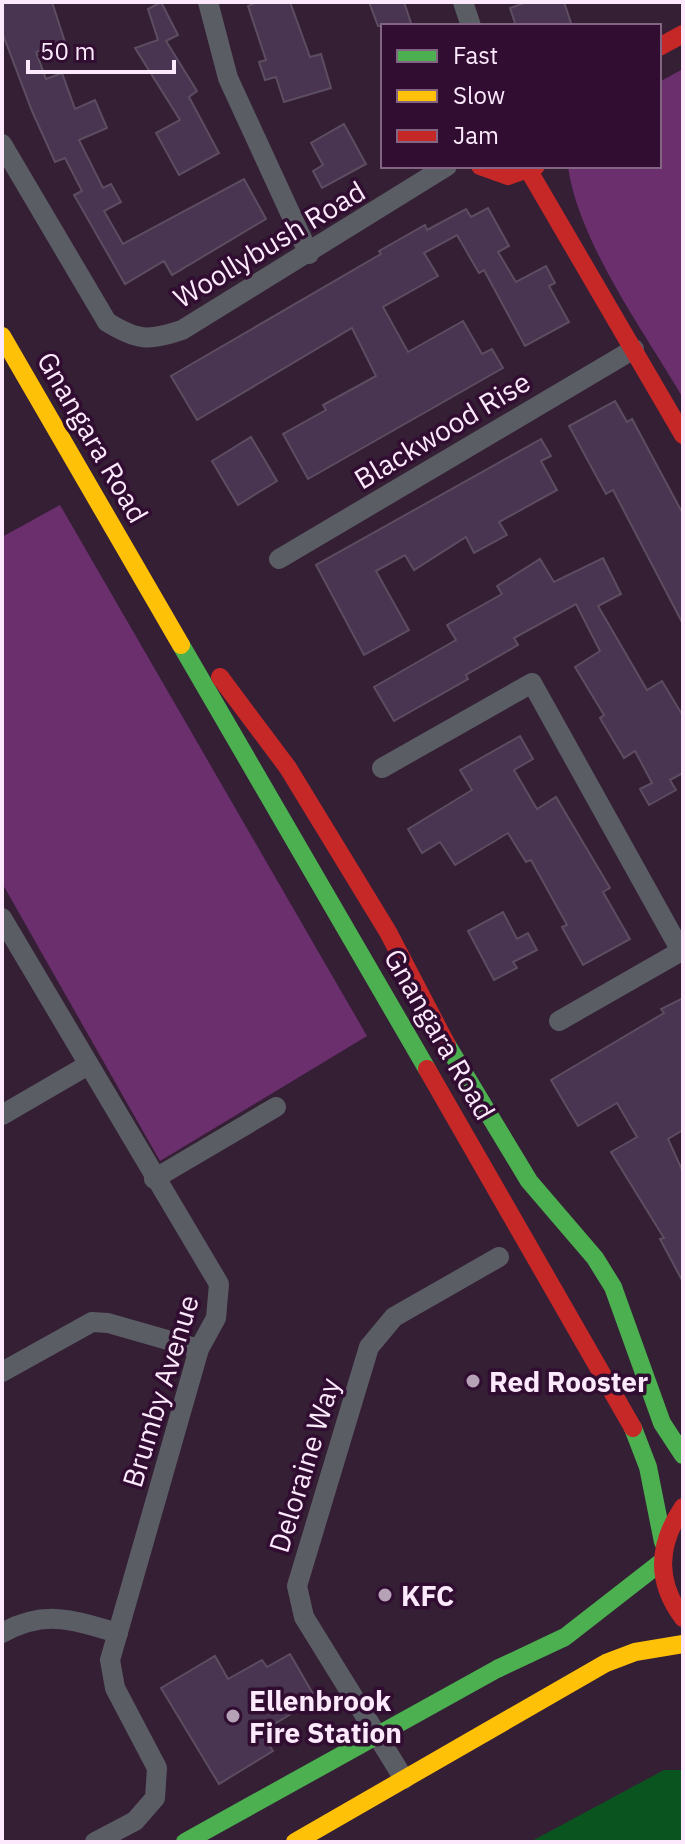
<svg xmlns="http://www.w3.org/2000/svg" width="685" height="1844" font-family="'IBM Plex Sans',sans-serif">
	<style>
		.green { fill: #6c2f6e }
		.water { fill: #0a551f }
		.building { fill: #493551; stroke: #5c4d60; stroke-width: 2 }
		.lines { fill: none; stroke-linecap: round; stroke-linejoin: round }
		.street { stroke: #5b5d64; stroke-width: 20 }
		.fast { stroke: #4caf50; stroke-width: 18 }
		.slow { stroke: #ffc107; stroke-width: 18 }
		.jam { stroke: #c62828; stroke-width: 18 }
		.poi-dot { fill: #b6a2b6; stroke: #310d32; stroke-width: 3 }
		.labels { text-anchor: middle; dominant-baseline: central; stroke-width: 7; stroke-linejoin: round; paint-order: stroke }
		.street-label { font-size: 28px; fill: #fce9fc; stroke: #310d32 }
		.poi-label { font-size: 28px; font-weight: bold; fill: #fce9fc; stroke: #310d32; text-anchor: start }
	</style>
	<rect width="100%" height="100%" fill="#341f35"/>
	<g class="green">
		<path d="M683,69V398C644,331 579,243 568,167L659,166V82Z"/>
		<polygon points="60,505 367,1036 160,1161 2,883 2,537"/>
	</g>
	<polygon class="water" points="664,1770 683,1770 683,1842 530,1842"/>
	<g class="building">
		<polygon points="2,2 52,2 65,42 36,52 46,79 62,73 75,109 95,100 107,128 79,140 103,188 111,184 121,202 104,211 123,244 244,179 266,219 172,275 164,261 125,284 74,195 82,191 65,158 55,162 32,111 2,32"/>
		<polygon points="161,2 178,35 166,41 197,91 189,97 219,153 179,175 156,133 180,120 135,48 158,40 148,9"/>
		<polygon points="258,2 290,2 310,57 321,54 331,88 284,102 276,77 265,80 259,62 266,60 248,6"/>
		<polygon points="369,2 404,2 412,26 378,26"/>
		<polygon points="527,2 564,2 572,26 516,26 510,8"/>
		<polygon points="344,124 366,164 322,188 313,171 323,165 311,143"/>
		<polygon points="488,208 509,246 498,252 516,282 546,266 555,283 549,286 569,322 525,346 484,270 479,273 457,235 424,253 438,276 383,307 408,352 463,321 482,354 492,349 503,368 308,479 283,434 326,410 323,405 376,376 352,328 197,420 171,376 381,254 379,251 425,225 427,230 466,209 471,217"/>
		<polygon points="615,401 627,422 632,419 683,514 683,624 613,490 606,494 569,426"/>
		<polygon points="251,437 277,481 238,505 212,461"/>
		<polygon points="541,439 551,456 541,461 557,490 499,522 507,535 474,553 466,537 414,570 405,555 376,571 409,630 364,655 316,565"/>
		<polygon points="603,558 621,594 598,606 647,690 662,681 683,716 683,773 670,780 676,790 649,805 640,789 652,783 635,751 624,758 600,718 604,715 575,667 600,651 576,604 514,638 518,645 466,675 468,679 394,721 374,687 456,640 447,625 502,594 497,586 540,559 554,582"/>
		<polygon points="520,736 533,759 514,770 537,809 556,797 610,888 603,892 630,939 583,965 562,927 567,925 531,860 526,862 508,833 455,865 440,842 422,853 408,829 472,790 460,770"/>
		<polygon points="503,912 517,939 528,933 537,950 513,962 517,968 494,980 468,931"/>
		<polygon points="683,998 683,1130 668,1139 683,1172 683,1282 660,1239 664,1238 611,1152 637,1137 617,1103 578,1126 551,1080 664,1013 661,1009"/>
		<polygon points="290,1654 316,1699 261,1732 273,1751 219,1784 161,1688 215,1656 228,1679 262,1660 267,1667"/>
	</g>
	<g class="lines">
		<g class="street">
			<polyline points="208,2 228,78 309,254"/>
			<polyline points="463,2 471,26"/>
			<path d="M2,144L107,322C138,341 148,341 182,330L447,166"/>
			<polyline points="279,559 634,349"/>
			<polyline points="382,768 532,683 681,951"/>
			<polyline points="2,918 219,1284 216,1318 199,1349 110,1660 115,1688 157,1768 155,1798 135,1821 95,1842"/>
			<polyline points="559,1021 683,950"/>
			<polyline points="2,1115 88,1065"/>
			<polyline points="154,1179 276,1107"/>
			<polyline points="2,1372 92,1322 108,1323 199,1349"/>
			<path d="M2,1633C45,1609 73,1620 118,1633"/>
			<polyline points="404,1779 304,1617 297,1586 369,1347 394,1317 499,1257"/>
		</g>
		<g class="fast">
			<polyline points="181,645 427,1069"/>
			<polyline points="447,1045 529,1181 595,1258 613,1287 662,1423 683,1455"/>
			<polyline points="633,1428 648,1467 663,1542"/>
			<polyline points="185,1842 497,1669 565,1637 660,1563"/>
		</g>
		<g class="slow">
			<polyline points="2,336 181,645"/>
			<polyline points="295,1842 606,1663 635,1652 683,1644"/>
		</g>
		<g class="jam">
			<polyline points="659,47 683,34"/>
			<polyline points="480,166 508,176 536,166"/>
			<polyline points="529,171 683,435"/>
			<polyline points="220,677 288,768 388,932 447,1045"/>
			<polyline points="427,1069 633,1428"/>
			<path d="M683,1507C658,1544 655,1581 683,1618"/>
		</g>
	</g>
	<g class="poi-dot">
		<circle cx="473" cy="1381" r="8"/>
		<circle cx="385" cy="1595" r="8"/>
		<circle cx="233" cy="1716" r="8"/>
	</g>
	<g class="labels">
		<g class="street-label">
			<text transform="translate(269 244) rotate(-31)">Woollybush Road</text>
			<text transform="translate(442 430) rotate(-31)">Blackwood Rise</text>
			<text transform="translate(93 437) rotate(60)">Gnangara Road</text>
			<text transform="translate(440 1034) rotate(60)">Gnangara Road</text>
			<text transform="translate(160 1391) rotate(-73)">Brumby Avenue</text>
			<text transform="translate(304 1465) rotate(-73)">Deloraine Way</text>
		</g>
		<g class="poi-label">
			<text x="489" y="1381">Red Rooster</text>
			<text x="401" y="1595">KFC</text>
			<text x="249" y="1700">Ellenbrook<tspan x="249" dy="32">Fire Station</tspan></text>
		</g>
	</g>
	<rect width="685" height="1844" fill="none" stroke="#fce9fc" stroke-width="8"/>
	<rect x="381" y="24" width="280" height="144" fill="#310d32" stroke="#826583" stroke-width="2"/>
	<rect x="397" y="50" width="40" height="12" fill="#4caf50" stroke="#826583" stroke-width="2"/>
	<text x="453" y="64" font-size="24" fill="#fce9fc">Fast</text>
	<rect x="397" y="90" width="40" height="12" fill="#ffc107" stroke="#826583" stroke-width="2"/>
	<text x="453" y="104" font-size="24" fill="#fce9fc">Slow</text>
	<rect x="397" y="130" width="40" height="12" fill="#c62828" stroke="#826583" stroke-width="2"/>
	<text x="453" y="144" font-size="24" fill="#fce9fc">Jam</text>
	<path d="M28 60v12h146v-12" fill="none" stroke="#fce9fc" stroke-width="4"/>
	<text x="40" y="60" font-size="24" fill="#fce9fc" stroke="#310d32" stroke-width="6" paint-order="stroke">50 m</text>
</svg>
